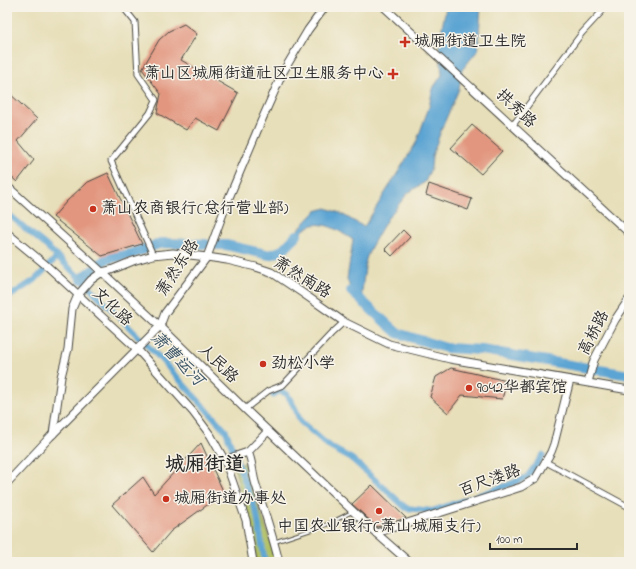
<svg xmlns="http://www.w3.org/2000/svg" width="636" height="569" font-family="'Indie Flower','LXGW WenKai TC',sans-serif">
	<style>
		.green { fill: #b0c063; stroke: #6e7647 }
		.water { fill: #5ca4d3; stroke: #44687f }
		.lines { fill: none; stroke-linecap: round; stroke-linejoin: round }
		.canal { stroke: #5ca4d3; stroke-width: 6 }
		.river { stroke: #5ca4d3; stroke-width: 10 }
		.building { fill: #e2967f }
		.lane-casing { stroke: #474640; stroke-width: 4.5 }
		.street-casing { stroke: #474640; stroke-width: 7 }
		.secondary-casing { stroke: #474640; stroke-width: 9 }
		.lane { stroke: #fff; stroke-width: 2.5 }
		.street { stroke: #fff; stroke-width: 5 }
		.secondary { stroke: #fff; stroke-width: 7 }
		.poi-dot { fill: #c8321e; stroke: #f7f3e8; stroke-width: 1.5 }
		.labels { text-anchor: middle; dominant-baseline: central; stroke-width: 3; stroke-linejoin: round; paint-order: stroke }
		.poi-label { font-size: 16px; fill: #2b2b2b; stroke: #f7f3e8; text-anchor: start }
		.street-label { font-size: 16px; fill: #2b2b2b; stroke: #f7f3e8 }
		.water-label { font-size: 17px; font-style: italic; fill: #3c5566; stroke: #f7f3e8 }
		.district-label { font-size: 20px; font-weight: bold; fill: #2b2b2b; stroke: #f7f3e8 }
	</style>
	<rect width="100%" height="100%" fill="#f7f3e8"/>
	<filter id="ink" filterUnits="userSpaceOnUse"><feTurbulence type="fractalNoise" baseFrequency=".025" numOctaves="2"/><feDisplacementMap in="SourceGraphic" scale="8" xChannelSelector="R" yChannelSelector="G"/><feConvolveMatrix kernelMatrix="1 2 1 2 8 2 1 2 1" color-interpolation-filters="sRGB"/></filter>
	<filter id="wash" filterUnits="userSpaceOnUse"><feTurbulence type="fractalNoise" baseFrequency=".012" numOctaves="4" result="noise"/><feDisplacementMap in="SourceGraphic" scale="16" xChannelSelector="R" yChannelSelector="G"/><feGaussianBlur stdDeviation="0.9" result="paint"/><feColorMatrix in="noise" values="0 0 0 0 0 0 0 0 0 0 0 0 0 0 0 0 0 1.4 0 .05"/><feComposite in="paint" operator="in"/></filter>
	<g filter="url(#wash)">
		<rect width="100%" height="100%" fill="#e7dfb9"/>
		<polygon class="green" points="245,463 256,498 273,548 275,562 257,562 234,466"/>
		<path class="water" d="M446,7H481L478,50L462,70L459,89L442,128L432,156L431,168L425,182L408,193L387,219L371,247L366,259L361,300L351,291L347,279L353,240C342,232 322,219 308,227C304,229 301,233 298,236L294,234L316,211L326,208L340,213L364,227L416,143L429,107L433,88L442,75L439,43Z"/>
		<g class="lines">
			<g class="canal">
				<polyline points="7,213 44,244 81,279 156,354 226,431 257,515 265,562"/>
				<polyline points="7,298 35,280 57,257"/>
				<polyline points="273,395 280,391 287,394 296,410 300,421 330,447 352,459 406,508 432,511 508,485 527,477 543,455"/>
			</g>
			<g class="river">
				<polyline points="217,245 226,245 270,255 283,250 297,235"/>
				<polyline points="101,263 106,259 131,254 161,243 206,244"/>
				<polyline points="81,279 93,270"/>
				<polyline points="351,291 397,333 446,348 482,350 629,375"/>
			</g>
		</g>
		<g id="blocks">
			<g class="building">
				<polygon points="184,24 197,34 181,60 238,93 219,131 195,118 186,130 157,113 161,94 142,69 159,40 169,31"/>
				<polygon points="7,91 37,119 18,141 34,160 17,182 7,173"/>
				<polygon points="472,125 502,151 481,174 451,148"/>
				<polygon points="108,173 142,244 102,256 53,217 67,201 86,183"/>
				<polygon points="429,184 472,199 468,210 426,195"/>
				<polygon points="403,230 410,237 392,256 385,249"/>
				<polygon points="451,368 507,381 502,399 462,395 448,413 430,397 436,377"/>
				<polygon points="201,443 224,493 171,531 153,552 112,505 143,477 154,494"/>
				<polygon points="372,485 406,518 377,527 352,504"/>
			</g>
		</g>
	</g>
	<g filter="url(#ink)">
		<use href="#blocks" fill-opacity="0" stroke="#474640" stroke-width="1"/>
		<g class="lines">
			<g class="lane-casing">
				<polyline id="lane" points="274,542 326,525 352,512"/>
			</g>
			<g class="street-casing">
				<g id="street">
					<polyline points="123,7 135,22 138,74 156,100 150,113 111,161 153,255"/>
					<polyline points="513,125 582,33 606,7"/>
					<polyline points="245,409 268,391 283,385 331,334 344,322"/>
					<polyline points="546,462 629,507"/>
				</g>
			</g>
			<g class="secondary-casing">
				<g id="secondary">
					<polyline points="384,7 629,233"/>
					<polyline points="7,186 102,272 160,326 245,409 376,533 409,562"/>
					<polyline points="7,233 47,266 137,349 193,412 211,436 226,463 246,520 253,562"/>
					<polyline points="588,382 594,360 615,320 629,299"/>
					<polyline points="53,434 61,377 68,349 72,309 78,295 91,280 102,272 111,270 133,261 153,255 173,253 207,257 227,260 256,267 271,272 301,292 344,322 389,344 450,359 629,390"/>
					<path d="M248,452C253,462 252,474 256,485C264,511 273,536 279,562"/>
					<polyline points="224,460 248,452 268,431"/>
					<polyline points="7,483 50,437 160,326 165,313 207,257 228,200 260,124 283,72 308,30 325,7"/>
					<polyline points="376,533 521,487 536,478 551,452 554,444 570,380"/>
				</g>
			</g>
			<use href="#lane" class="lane"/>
			<use href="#street" class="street"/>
			<use href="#secondary" class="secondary"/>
		</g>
	</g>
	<g class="poi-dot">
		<path d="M403 36h4v4h4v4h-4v4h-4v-4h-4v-4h4z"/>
		<path d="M391 68h4v4h4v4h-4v4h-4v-4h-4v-4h4z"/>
		<circle cx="93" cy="209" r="4"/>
		<circle cx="263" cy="364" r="4"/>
		<circle cx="469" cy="388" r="4"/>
		<circle cx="166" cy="499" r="4"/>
		<circle cx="379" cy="511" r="4"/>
	</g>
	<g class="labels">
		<g class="poi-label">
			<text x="414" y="42">城厢街道卫生院</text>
			<text x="384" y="74" text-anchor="end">萧山区城厢街道社区卫生服务中心</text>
			<text x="101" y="209">萧山农商银行(总行营业部)</text>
			<text x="271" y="364">劲松小学</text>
			<text x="477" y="388">9042华都宾馆</text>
			<text x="174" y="499">城厢街道办事处</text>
			<text x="379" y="527" text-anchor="middle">中国农业银行(萧山城厢支行)</text>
		</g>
		<g class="street-label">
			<text transform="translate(516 109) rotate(43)">拱秀路</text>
			<text transform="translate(178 268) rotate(-57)">萧然东路</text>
			<text transform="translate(302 278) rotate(32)">萧然南路</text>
			<text transform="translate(112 307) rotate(43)">文化路</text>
			<text transform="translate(594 333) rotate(-63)">高桥路</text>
			<text transform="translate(218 364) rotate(44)">人民路</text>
			<text transform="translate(490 481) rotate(-20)">百尺溇路</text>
		</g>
		<g class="water-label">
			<text transform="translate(177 359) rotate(46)">萧曹运河</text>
		</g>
		<g class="district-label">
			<text x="205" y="465">城厢街道</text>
		</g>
	</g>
	<rect width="636" height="569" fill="none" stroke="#f7f3e8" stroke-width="24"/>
	<path d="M490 543v6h87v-6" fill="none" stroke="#2b2b2b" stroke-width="2"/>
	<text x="496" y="543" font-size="12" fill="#2b2b2b" stroke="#f7f3e8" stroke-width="3" paint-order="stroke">100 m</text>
</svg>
